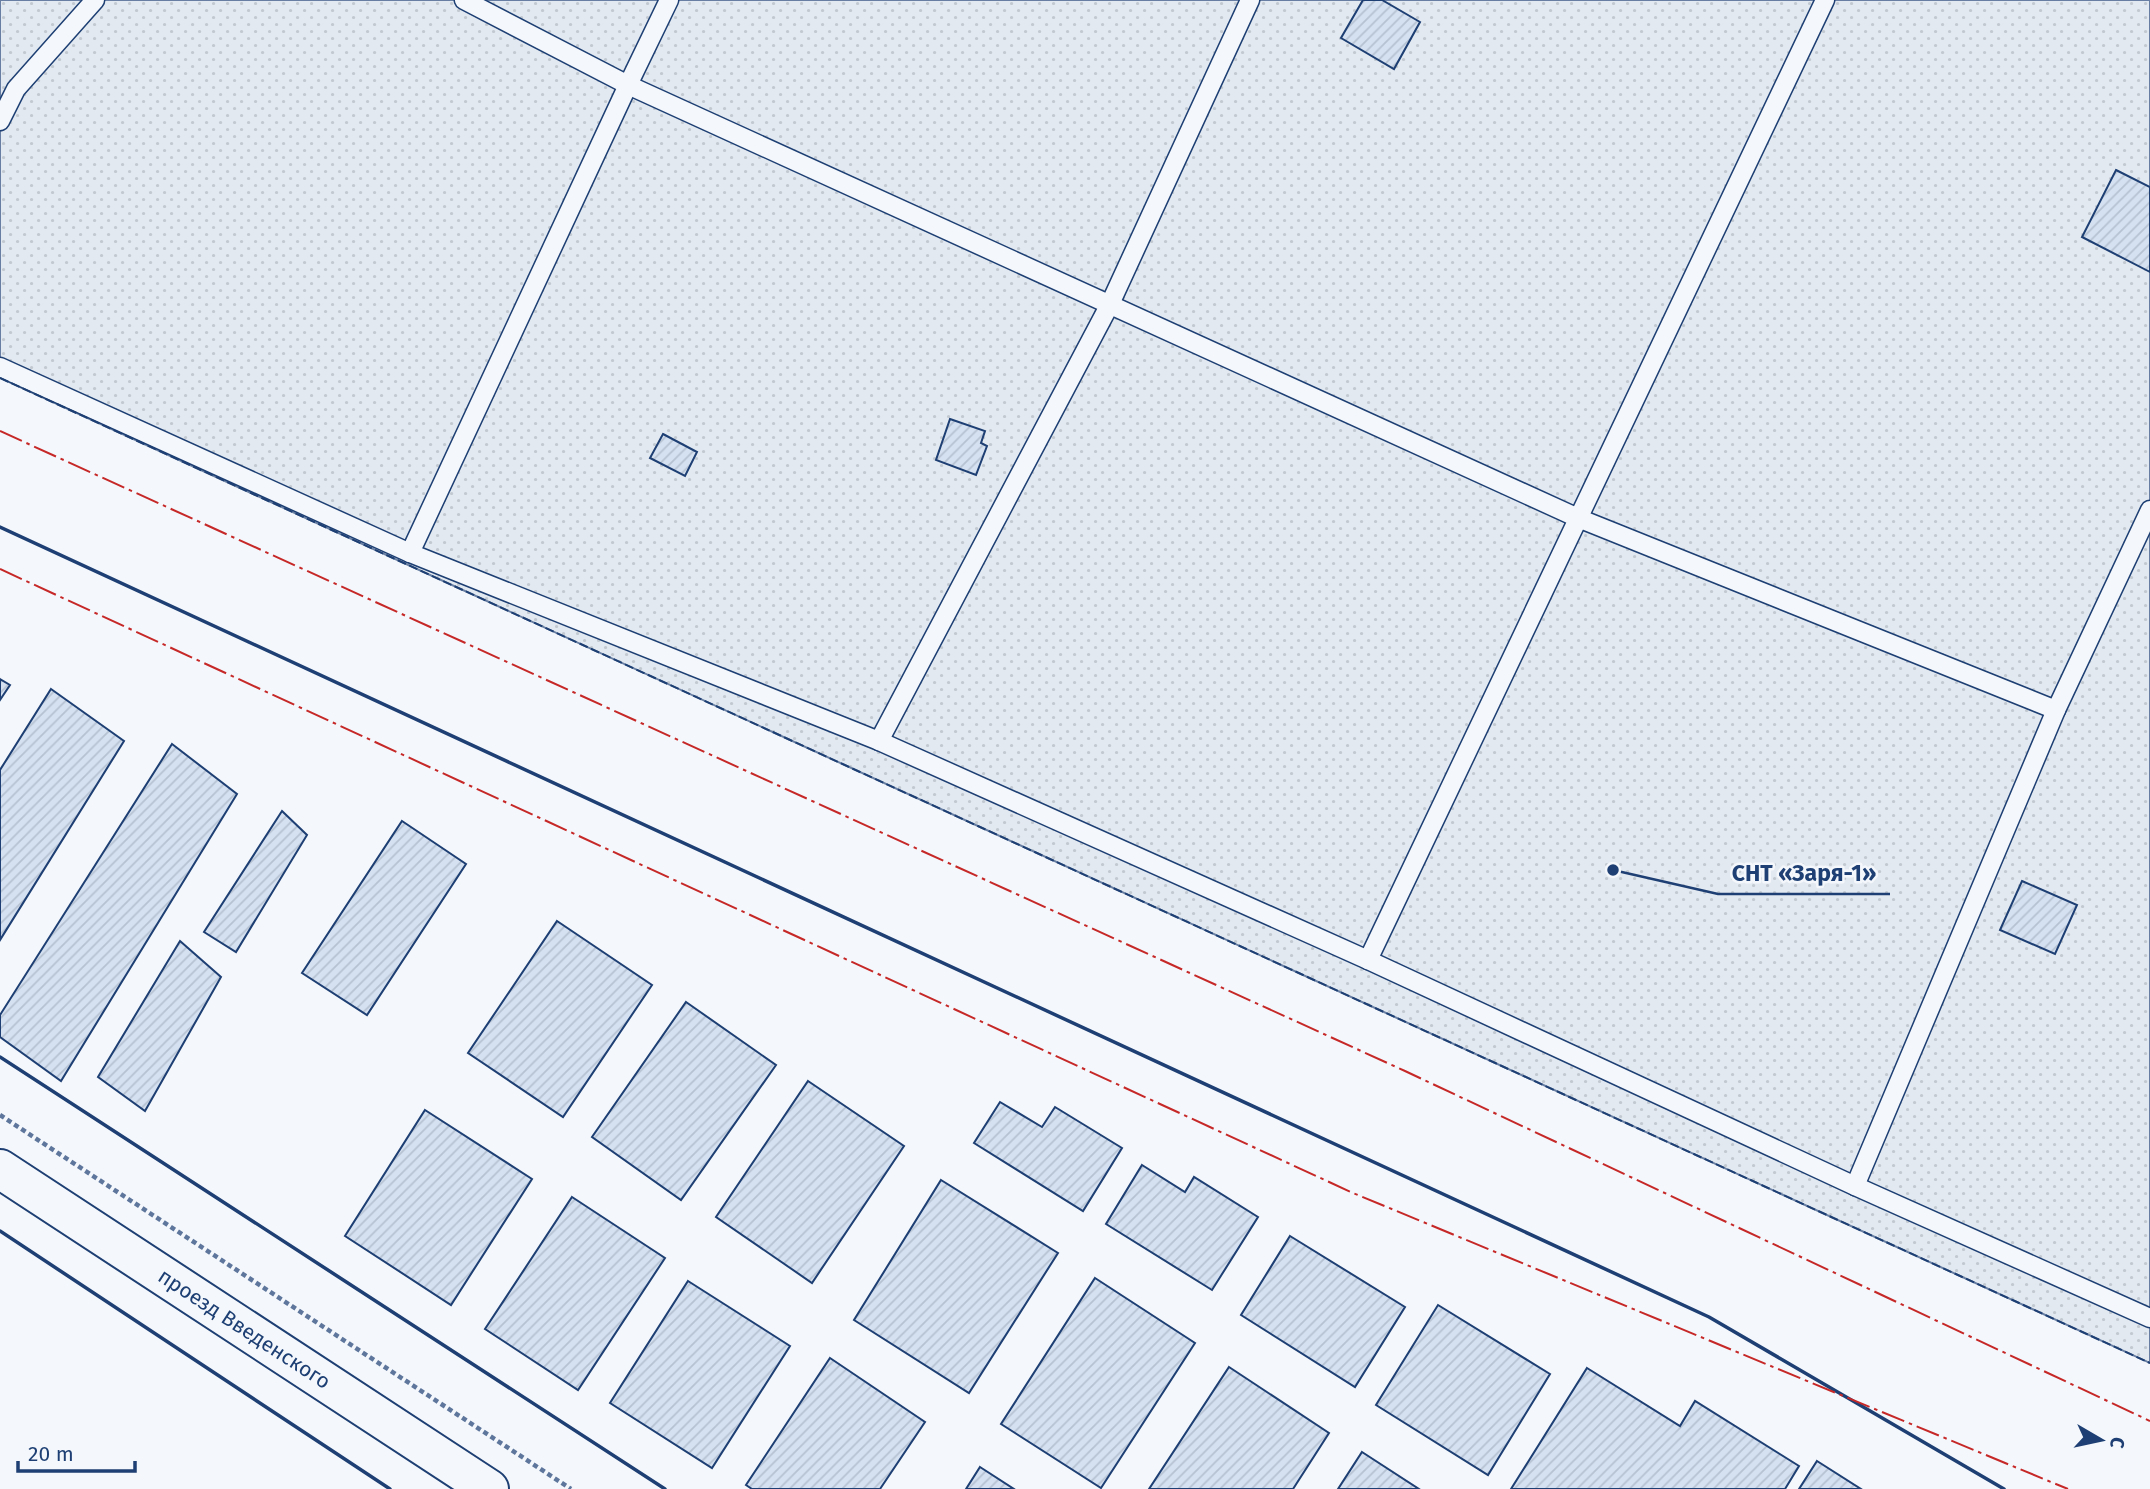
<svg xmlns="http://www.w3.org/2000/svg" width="2150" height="1489" font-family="'Fira Sans',sans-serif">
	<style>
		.grass { fill: url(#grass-dots); stroke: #687fa3; stroke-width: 2 }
		.building { fill: url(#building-hatch); stroke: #1d3f73; stroke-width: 2 }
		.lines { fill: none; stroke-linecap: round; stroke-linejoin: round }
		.lane-casing { stroke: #1d3f73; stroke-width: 21 }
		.secondary-casing { stroke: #1d3f73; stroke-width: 42 }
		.path { stroke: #5e769c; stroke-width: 4.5; stroke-dasharray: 5 3.5; stroke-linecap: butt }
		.lane { stroke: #f4f7fb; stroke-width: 18 }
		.secondary { stroke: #f4f7fb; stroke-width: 38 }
		.fence { stroke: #1d3f73; stroke-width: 2; stroke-dasharray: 9 3.5; stroke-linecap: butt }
		.wall { stroke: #1d3f73; stroke-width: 3.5 }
		.power { stroke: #c62828; stroke-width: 2; stroke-dasharray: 24 5 3.5 5; stroke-linecap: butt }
		.labels { text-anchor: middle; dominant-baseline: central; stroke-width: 5; stroke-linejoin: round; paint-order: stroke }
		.street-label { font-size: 21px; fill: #1d3f73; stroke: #f4f7fb }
		.leader { fill: none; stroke: #1d3f73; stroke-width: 2.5 }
		.callout-dot { fill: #1d3f73; stroke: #f4f7fb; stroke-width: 2.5 }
		.callout-label { font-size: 23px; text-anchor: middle; font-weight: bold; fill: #1d3f73; stroke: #f4f7fb; stroke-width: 5; stroke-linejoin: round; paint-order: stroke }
	</style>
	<defs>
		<pattern id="grass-dots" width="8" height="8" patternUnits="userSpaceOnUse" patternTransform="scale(1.75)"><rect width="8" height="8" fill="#e3e9f0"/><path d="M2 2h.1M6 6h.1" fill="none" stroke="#c2c9d1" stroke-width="1.8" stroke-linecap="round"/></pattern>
		<pattern id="building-hatch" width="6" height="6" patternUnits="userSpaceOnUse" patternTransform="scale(1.75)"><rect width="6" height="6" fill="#d5e0f0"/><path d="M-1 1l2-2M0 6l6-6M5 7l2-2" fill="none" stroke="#b6c1d1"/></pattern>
	</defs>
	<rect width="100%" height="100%" fill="#f4f7fb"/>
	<polygon class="grass" points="0,0 2150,0 2150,1363 0,378"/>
	<g class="building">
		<polygon points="1363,0 1382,0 1420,22 1394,69 1341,38"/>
		<polygon points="2116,170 2150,187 2150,272 2082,237"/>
		<polygon points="950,419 985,431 981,443 987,446 976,475 936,460"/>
		<polygon points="663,434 697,452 685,476 650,458"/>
		<polygon points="0,679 10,685 0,700"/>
		<polygon points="51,689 124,741 0,940 0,770"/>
		<polygon points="172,744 237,794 61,1081 0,1037 0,1015"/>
		<polygon points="282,811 307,835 236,952 204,932"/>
		<polygon points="402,821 466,864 367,1015 302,973"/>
		<polygon points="2022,881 2077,905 2055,954 2000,930"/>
		<polygon points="557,921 652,985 563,1117 468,1053"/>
		<polygon points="180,941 221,977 145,1111 98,1077"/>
		<polygon points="686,1002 776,1065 681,1200 592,1137"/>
		<polygon points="808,1081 904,1146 812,1283 716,1217"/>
		<polygon points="1000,1102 1042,1127 1055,1107 1122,1148 1083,1211 974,1143"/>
		<polygon points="425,1110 532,1179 451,1305 345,1236"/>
		<polygon points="1142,1165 1185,1192 1194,1177 1258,1217 1212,1290 1106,1224"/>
		<polygon points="941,1180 1058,1253 969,1393 854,1320"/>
		<polygon points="572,1197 665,1258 578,1390 485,1329"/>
		<polygon points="1290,1236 1405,1307 1355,1387 1241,1315"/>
		<polygon points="1095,1278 1195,1343 1101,1488 1001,1424"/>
		<polygon points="688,1281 790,1346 712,1468 610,1403"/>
		<polygon points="1438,1305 1550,1374 1488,1475 1376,1405"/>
		<polygon points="830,1358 925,1422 880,1489 752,1489 746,1485"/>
		<polygon points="1229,1367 1329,1433 1293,1489 1149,1489"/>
		<polygon points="1587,1368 1680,1426 1695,1401 1799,1466 1785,1489 1511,1489"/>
		<polygon points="1362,1452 1419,1489 1338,1489"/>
		<polygon points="1817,1461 1861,1489 1799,1489"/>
		<polygon points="980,1467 1014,1489 966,1489"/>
	</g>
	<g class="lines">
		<g class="lane-casing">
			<g id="lane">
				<polyline points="464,0 628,85 1578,518 2056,710"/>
				<polyline points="0,121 16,89 95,0"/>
				<polyline points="0,367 410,553 879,741 1368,960 1855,1186 2150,1318"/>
				<polyline points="410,553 628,85 669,0"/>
				<polyline points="879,741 1110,304 1250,0"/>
				<polyline points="1368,960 1825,0"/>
				<polyline points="1855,1186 2056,710 2150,510"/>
			</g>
		</g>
		<g class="secondary-casing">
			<g id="secondary">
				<path id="s1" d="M0,1169L489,1489"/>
			</g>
		</g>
		<polyline class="path" points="0,1115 571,1489"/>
		<use href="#lane" class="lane"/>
		<use href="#secondary" class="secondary"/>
		<polyline class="fence" points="0,378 2150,1363"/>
		<g class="wall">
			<polyline points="0,527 1709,1317 2004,1489"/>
			<polyline points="0,1057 665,1489"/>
			<polyline points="0,1231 390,1489"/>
		</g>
		<g class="power">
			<polyline points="0,431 1405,1071 2150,1421"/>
			<polyline points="0,569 1353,1193 2068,1489"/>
		</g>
	</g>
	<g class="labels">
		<g class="street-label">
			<text stroke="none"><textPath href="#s1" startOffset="292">проезд Введенского</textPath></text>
		</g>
	</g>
	<path class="leader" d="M1613 870L1718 894H1890"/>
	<circle class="callout-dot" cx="1613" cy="870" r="7"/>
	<g class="callout-label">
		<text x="1804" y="881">СНТ «Заря-1»</text>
	</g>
	<g transform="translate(2101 1440) rotate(99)" stroke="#f4f7fb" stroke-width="5" paint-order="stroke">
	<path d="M0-5L12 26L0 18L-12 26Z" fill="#1d3f73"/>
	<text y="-10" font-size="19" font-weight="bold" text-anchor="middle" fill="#1d3f73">С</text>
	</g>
	<path d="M18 1461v10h117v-10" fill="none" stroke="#1d3f73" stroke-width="3.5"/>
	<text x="28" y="1461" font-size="21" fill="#1d3f73" stroke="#f4f7fb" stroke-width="5" paint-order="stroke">20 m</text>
</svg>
